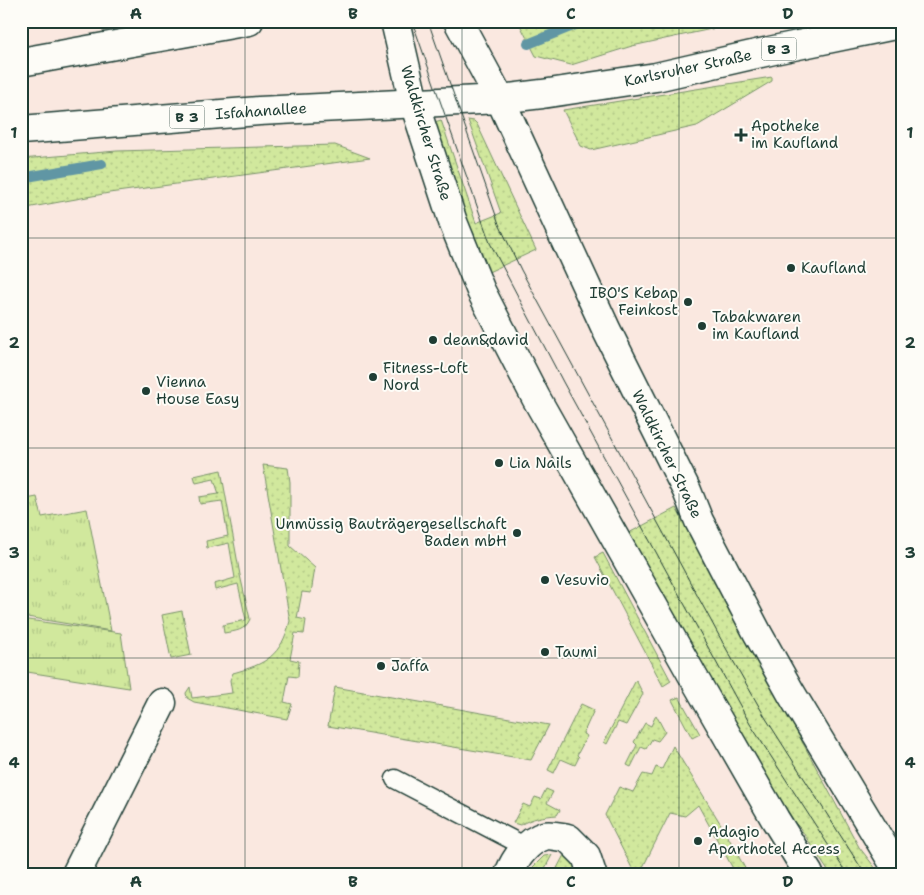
<svg xmlns="http://www.w3.org/2000/svg" width="924" height="895" font-family="'Shantell Sans',sans-serif">
	<style>
		.grass { fill: url(#grass-dots); stroke: #789268 }
		.park { fill: url(#park-tufts); stroke: #789268 }
		.lines { fill: none; stroke-linecap: round; stroke-linejoin: round }
		.stream { stroke: #6196a4; stroke-width: 10 }
		.service-casing { stroke: #1f3d34; stroke-width: 21 }
		.minor-casing { stroke: #1f3d34; stroke-width: 31 }
		.secondary-casing { stroke: #1f3d34; stroke-width: 31 }
		.primary-casing { stroke: #1f3d34; stroke-width: 31 }
		.service { stroke: #fdfcf7; stroke-width: 18 }
		.minor { stroke: #fdfcf7; stroke-width: 28 }
		.secondary { stroke: #fdfcf7; stroke-width: 28 }
		.primary { stroke: #fdfcf7; stroke-width: 28 }
		.tram { stroke: #1f3d34; stroke-width: 1 }
		.grid { fill: none; stroke: #1f3d34; stroke-width: 1; stroke-opacity: 0.55 }
		.poi-dot { fill: #1f3d34; stroke: #fdfcf7; stroke-width: 2 }
		.labels { text-anchor: middle; dominant-baseline: central; stroke-width: 4; stroke-linejoin: round; paint-order: stroke }
		.shield { fill: #fdfcf7; stroke: #62766e; stroke-width: 1 }
		.shield-label { font-size: 14px; font-weight: bold; fill: #1f3d34 }
		.street-label { font-size: 15px; fill: #1f3d34; stroke: #fdfcf7 }
		.poi-label { font-size: 15px; fill: #1f3d34; stroke: #fdfcf7; text-anchor: start }
		.neatline { fill: none; stroke: #1f3d34; stroke-width: 2 }
		.grid-label { font-size: 16px; text-anchor: middle; font-weight: bold; fill: #1f3d34 }
	</style>
	<defs>
		<pattern id="grass-dots" width="8" height="8" patternUnits="userSpaceOnUse" patternTransform="scale(1.25)"><rect width="8" height="8" fill="#d1e89d"/><path d="M2 2h.1M6 6h.1" fill="none" stroke="#b3c888" stroke-width="1.8" stroke-linecap="round"/></pattern>
		<pattern id="park-tufts" width="24" height="20" patternUnits="userSpaceOnUse" patternTransform="scale(1.25)"><rect width="24" height="20" fill="#d1e89d"/><path d="M3 7l-1-3M5 7V3M7 7l1-3M15 17l-1-3M17 17v-4M19 17l1-3" fill="none" stroke="#b3c888"/></pattern>
	</defs>
	<rect width="100%" height="100%" fill="#fae8e0"/>
	<filter id="ink" filterUnits="userSpaceOnUse"><feTurbulence type="fractalNoise" baseFrequency=".02" numOctaves="2"/><feDisplacementMap in="SourceGraphic" scale="10" xChannelSelector="R" yChannelSelector="G"/><feConvolveMatrix kernelMatrix="1 2 1 2 8 2 1 2 1" color-interpolation-filters="sRGB"/></filter>
	<g filter="url(#ink)">
		<g class="grass">
			<polygon points="518,21 749,21 632,46 571,65 536,56"/>
			<polygon points="772,77 772,81 697,126 591,150 581,146 563,110"/>
			<polygon points="441,120 476,223 501,213 468,120 474,121 477,124 536,250 482,275 431,123"/>
			<polygon points="335,145 370,158 109,193 21,209 21,159 117,151"/>
			<path d="M263,465L288,468L290,482V546L315,568L311,593L302,592L297,618L306,620L304,634L295,633L290,659L299,661L298,677L289,676L284,702L292,704L287,719L194,702L187,698L186,693L190,687L192,698L232,693L230,680L233,673C266,664 281,656 290,621Z"/>
			<path d="M221,470L240,575L250,619C245,631 236,631 224,633L223,625L246,620L238,584L215,590L214,584L235,578L229,543L207,548L206,541L228,536L222,501L200,504L199,497L219,494L214,479L196,483L194,476Z"/>
			<polygon points="676,508 859,847 880,874 830,874 800,828 777,805 623,536"/>
			<polygon points="603,553 671,681 663,686 595,557"/>
			<polygon points="182,611 191,655 171,659 162,615"/>
			<polygon points="636,680 643,694 626,725 618,722 607,744 604,742"/>
			<polygon points="335,687 549,725 531,760 328,726"/>
			<polygon points="679,697 700,734 692,738 672,700"/>
			<polygon points="581,704 594,710 583,734 587,736 577,755 579,757 575,765 561,759 554,773 548,770"/>
			<polygon points="656,715 665,732 658,741 652,739 646,749 641,747 631,767 627,765 637,745 634,742 645,723 651,726"/>
			<polygon points="673,746 725,831 748,874 736,874 698,805 685,816 670,813 642,869 644,874 635,874 605,815 619,787 633,792 643,774 652,776 656,767 662,769"/>
			<path d="M546,789L553,792L547,803L560,810L557,815C544,816 532,818 520,825L513,823L523,804L530,807L535,797L541,799Z"/>
			<polygon points="552,855 542,874 526,874 544,856"/>
			<polygon points="564,855 572,862 578,874 554,874"/>
		</g>
		<g class="park">
			<polygon points="37,497 42,517 87,509 111,631 21,616 21,500"/>
			<polygon points="21,619 121,633 129,688 21,671"/>
		</g>
		<g class="lines">
			<g class="stream">
				<polyline points="528,44 585,21"/>
				<polyline points="21,178 102,164"/>
			</g>
			<g class="service-casing">
				<polyline id="service" points="395,779 526,847"/>
			</g>
			<g class="minor-casing">
				<g id="minor">
					<polyline points="21,62 249,21"/>
					<polyline points="76,874 162,703"/>
					<path d="M509,874C515,859 527,841 544,836C550,834 561,837 568,838L586,856L592,874"/>
				</g>
			</g>
			<g class="secondary-casing">
				<g id="secondary">
					<polyline points="395,21 414,103 453,222 481,291 536,398 694,678 775,819 809,874"/>
					<polyline points="458,21 500,99 607,331 687,491 699,521 758,634 791,693 900,874"/>
				</g>
			</g>
			<g class="primary-casing">
				<polyline id="primary" points="21,130 259,111 500,99 542,94 656,77 774,50 890,26 903,22"/>
			</g>
			<use href="#service" class="service"/>
			<use href="#minor" class="minor"/>
			<use href="#secondary" class="secondary"/>
			<use href="#primary" class="primary"/>
			<g class="tram">
				<polyline points="412,21 490,243 563,382 750,724 847,874"/>
				<polyline points="428,21 499,224 521,270 723,643 765,717 865,874"/>
			</g>
		</g>
	</g>
	<path class="grid" d="M245,21V874M462,21V874M679,21V874M21,238H903M21,448H903M21,658H903"/>
	<g class="poi-dot">
		<path d="M738.5 127.5h5v5h5v5h-5v5h-5v-5h-5v-5h5z"/>
		<circle cx="791" cy="268" r="5"/>
		<circle cx="688" cy="302" r="5"/>
		<circle cx="702" cy="326" r="5"/>
		<circle cx="433" cy="340" r="5"/>
		<circle cx="373" cy="377" r="5"/>
		<circle cx="146" cy="391" r="5"/>
		<circle cx="499" cy="463" r="5"/>
		<circle cx="517" cy="533" r="5"/>
		<circle cx="545" cy="580" r="5"/>
		<circle cx="545" cy="652" r="5"/>
		<circle cx="381" cy="666" r="5"/>
		<circle cx="698" cy="841" r="5"/>
	</g>
	<g class="labels">
		<g class="shield">
			<rect x="761.5" y="37.5" width="35" height="23" rx="4"/>
			<rect x="169.5" y="105.5" width="35" height="23" rx="4"/>
		</g>
		<g class="shield-label">
			<text x="779" y="49">B 3</text>
			<text x="187" y="117">B 3</text>
		</g>
		<g class="street-label">
			<text transform="translate(688 68) rotate(-12)">Karlsruher Straße</text>
			<text transform="translate(261 111) rotate(-4)">Isfahanallee</text>
			<text transform="translate(426 133) rotate(73)">Waldkircher Straße</text>
			<text transform="translate(667 454) rotate(64)">Waldkircher Straße</text>
		</g>
		<g class="poi-label">
			<text x="751" y="126">Apotheke<tspan x="751" dy="17">im Kaufland</tspan></text>
			<text x="801" y="268">Kaufland</text>
			<text x="678" y="293" text-anchor="end">IBO'S Kebap<tspan x="678" dy="17">Feinkost</tspan></text>
			<text x="712" y="317">Tabakwaren<tspan x="712" dy="17">im Kaufland</tspan></text>
			<text x="443" y="340">dean&amp;david</text>
			<text x="383" y="368">Fitness-Loft<tspan x="383" dy="17">Nord</tspan></text>
			<text x="156" y="382">Vienna<tspan x="156" dy="17">House Easy</tspan></text>
			<text x="509" y="463">Lia Nails</text>
			<text x="507" y="524" text-anchor="end">Unmüssig Bauträgergesellschaft<tspan x="507" dy="17">Baden mbH</tspan></text>
			<text x="555" y="580">Vesuvio</text>
			<text x="555" y="652">Taumi</text>
			<text x="391" y="666">Jaffa</text>
			<text x="708" y="832">Adagio<tspan x="708" dy="17">Aparthotel Access</tspan></text>
		</g>
	</g>
	<rect width="924" height="895" fill="none" stroke="#fdfcf7" stroke-width="55"/>
	<rect x="28" y="28" width="868" height="840" class="neatline"/>
	<g class="grid-label">
		<text x="136" y="19">A</text>
		<text x="353" y="19">B</text>
		<text x="571" y="19">C</text>
		<text x="788" y="19">D</text>
		<text x="14" y="138">1</text>
		<text x="910" y="138">1</text>
		<text x="14" y="348">2</text>
		<text x="910" y="348">2</text>
		<text x="14" y="558">3</text>
		<text x="910" y="558">3</text>
		<text x="14" y="768">4</text>
		<text x="910" y="768">4</text>
		<text x="136" y="887">A</text>
		<text x="353" y="887">B</text>
		<text x="571" y="887">C</text>
		<text x="788" y="887">D</text>
	</g>
</svg>
